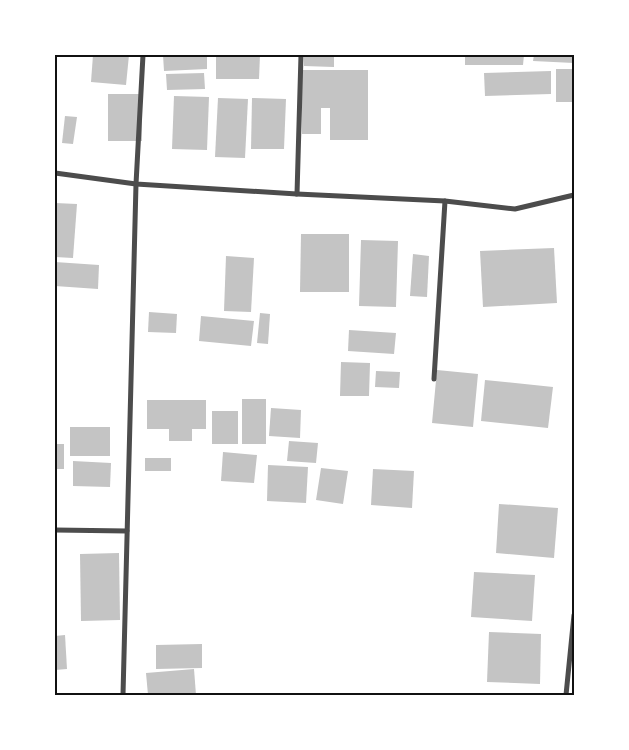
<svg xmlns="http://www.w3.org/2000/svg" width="629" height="750" font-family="Lora,serif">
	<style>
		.building { fill: #c4c4c4 }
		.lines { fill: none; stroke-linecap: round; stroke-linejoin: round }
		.minor { stroke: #4c4c4c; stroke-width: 5 }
		.neatline { fill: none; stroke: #111; stroke-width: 2 }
	</style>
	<rect width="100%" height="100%" fill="#fff"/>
	<g class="building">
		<polygon points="93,55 129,55 126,85 91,82"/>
		<polygon points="163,55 207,55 207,69 164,71"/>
		<polygon points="216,55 260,55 259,79 216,79"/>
		<polygon points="304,55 334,55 334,67 304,66"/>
		<polygon points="465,55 524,55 523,65 465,65"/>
		<polygon points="534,55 574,55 574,63 533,61"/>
		<rect x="556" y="69" width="18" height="33"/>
		<polygon points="302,70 368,70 368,140 330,140 330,108 321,108 321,134 302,134"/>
		<polygon points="551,71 551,94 485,96 484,73"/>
		<polygon points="204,73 205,89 167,90 166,74"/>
		<rect x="108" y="94" width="34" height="47"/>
		<polygon points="174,96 209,97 207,150 172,149"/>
		<polygon points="218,98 248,99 245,158 215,157"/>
		<polygon points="252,98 286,99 284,149 251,149"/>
		<polygon points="65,116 77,117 73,144 62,143"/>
		<polygon points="55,203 77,204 73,258 55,257"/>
		<polygon points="301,234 349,234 349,292 300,292"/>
		<polygon points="361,240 398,241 396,307 359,306"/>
		<polygon points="554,248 557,303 483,307 480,251"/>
		<polygon points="413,254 429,256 427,297 410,296"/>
		<polygon points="226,256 254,258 251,312 224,311"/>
		<polygon points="55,262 99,265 98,289 55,286"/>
		<polygon points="149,312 177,314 176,333 148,332"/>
		<polygon points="260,313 270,314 268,344 257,343"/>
		<polygon points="201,316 254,321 251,346 199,341"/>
		<polygon points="349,330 396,333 394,354 348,351"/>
		<polygon points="341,362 370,363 369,396 340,396"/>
		<polygon points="437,370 478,374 473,427 432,423"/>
		<polygon points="376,371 400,372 399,388 375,387"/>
		<polygon points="485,380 553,387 548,428 481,421"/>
		<rect x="242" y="399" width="24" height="45"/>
		<polygon points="147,400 206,400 206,429 192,429 192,441 169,441 169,429 147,429"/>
		<polygon points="271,408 301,410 300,438 269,436"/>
		<rect x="212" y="411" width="26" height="33"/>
		<rect x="70" y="427" width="40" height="29"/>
		<polygon points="289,441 318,443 316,463 287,461"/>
		<rect x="55" y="444" width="9" height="25"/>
		<polygon points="223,452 257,455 254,483 221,481"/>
		<rect x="145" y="458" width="26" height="13"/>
		<polygon points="73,461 111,463 110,487 73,486"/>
		<polygon points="268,465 308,467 306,503 267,501"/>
		<polygon points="321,468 348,471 343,504 316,500"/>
		<polygon points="373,469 414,471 412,508 371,505"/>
		<polygon points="499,504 558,508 554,558 496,553"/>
		<polygon points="119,553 120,620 81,621 80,554"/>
		<polygon points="474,572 535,575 532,621 471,617"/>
		<polygon points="489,632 541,634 540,684 487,682"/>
		<polygon points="65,635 67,669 55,670 55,636"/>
		<polygon points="202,644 202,668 156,669 156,645"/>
		<polygon points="194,669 196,695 148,695 146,673"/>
	</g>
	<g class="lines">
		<g class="minor">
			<polyline points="55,173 136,184 297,194 445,201 515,209 574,195"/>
			<polyline points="297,194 301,55"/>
			<polyline points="434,379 445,201"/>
			<polyline points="55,530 127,531"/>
			<polyline points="123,695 136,184 143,55"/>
			<polyline points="566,695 574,615"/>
		</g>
	</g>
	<rect width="629" height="750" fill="none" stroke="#ffffff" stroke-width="112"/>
	<rect x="56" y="56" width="517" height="638" class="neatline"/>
</svg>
